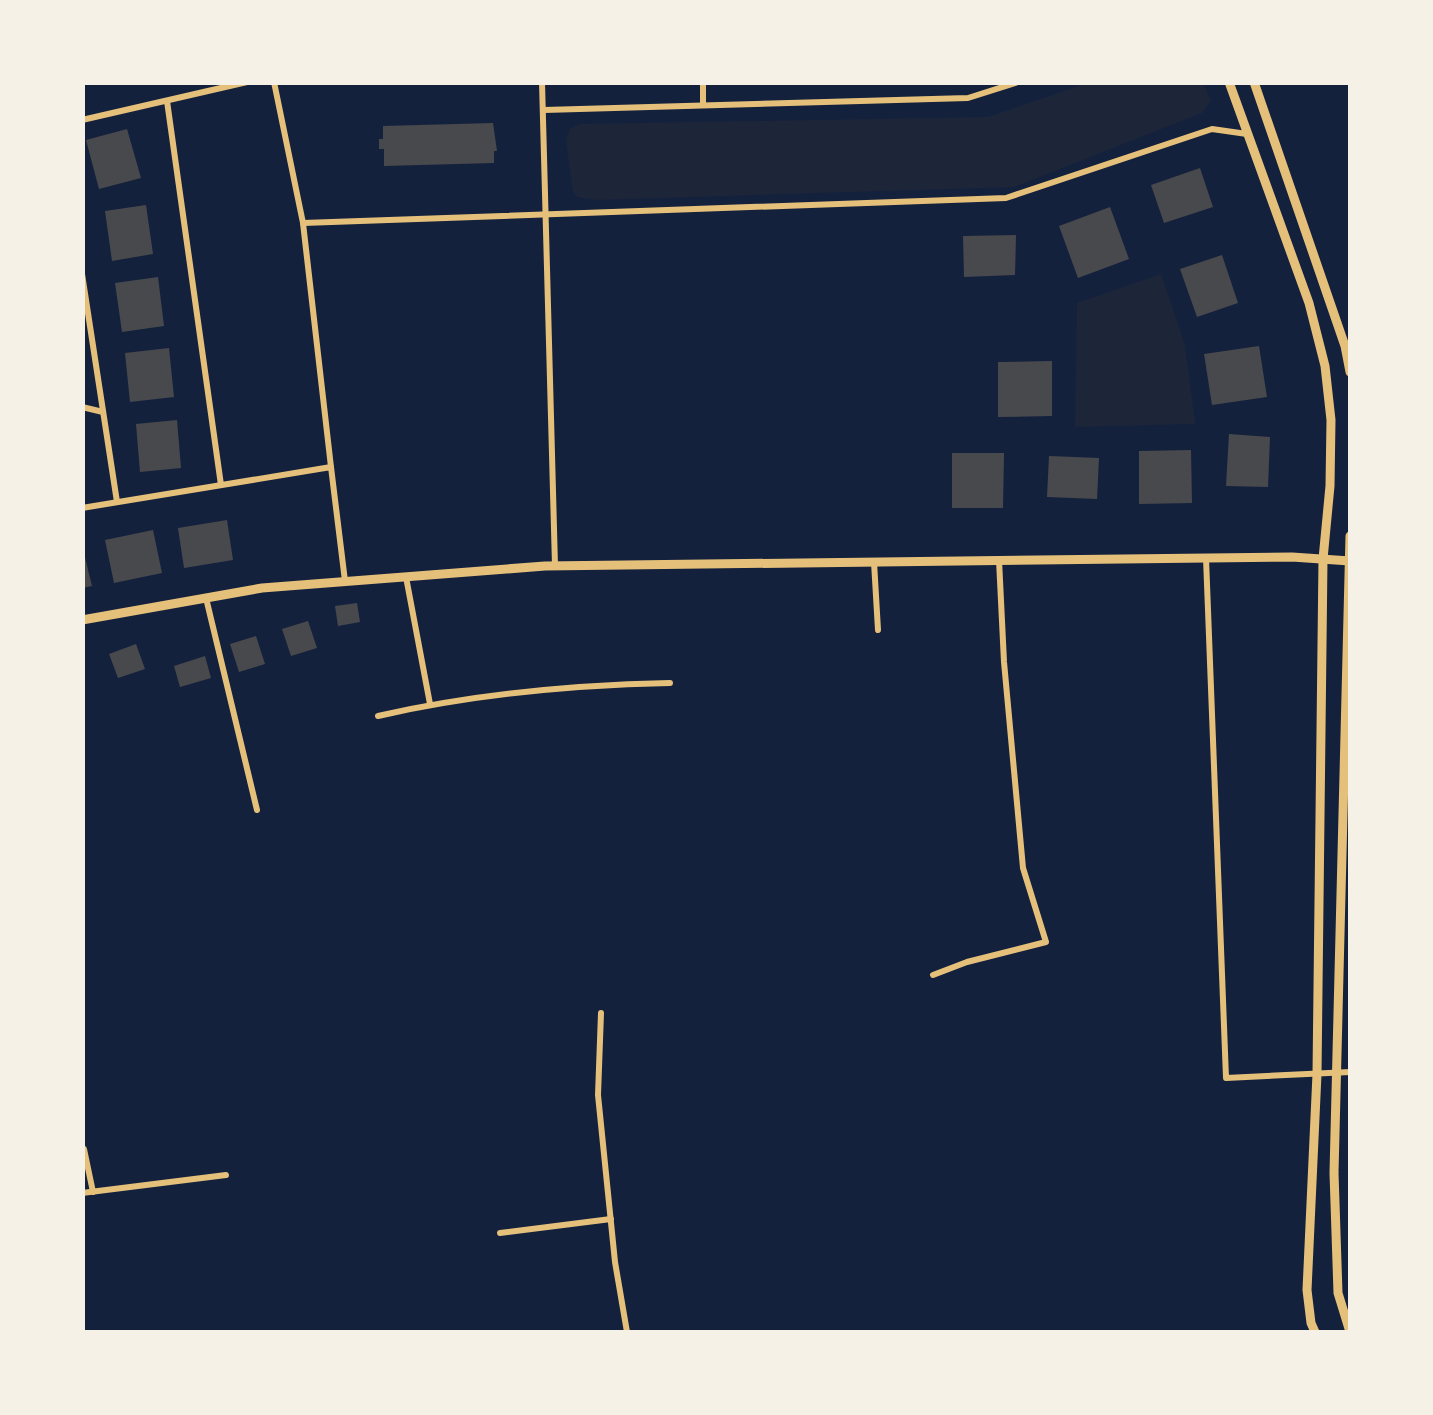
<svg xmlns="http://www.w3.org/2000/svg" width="1433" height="1415" font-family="Manrope,sans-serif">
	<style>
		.green { fill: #1d2539 }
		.building { fill: #48494c }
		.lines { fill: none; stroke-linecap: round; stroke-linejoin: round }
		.minor { stroke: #e5c07b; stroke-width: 6 }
		.tertiary { stroke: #e5c07b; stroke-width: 9 }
	</style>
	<rect width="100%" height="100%" fill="#14213d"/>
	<g class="green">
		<polygon points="1087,83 1203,83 1211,101 1202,113 1014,187 597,200 577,197 573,191 566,140 570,129 580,124 988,117"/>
		<polygon points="1161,274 1185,345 1195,424 1075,427 1077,303"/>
	</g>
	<g class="building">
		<polygon points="493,123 497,151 494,151 494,163 384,166 384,149 379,149 379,139 383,139 383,126"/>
		<polygon points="127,129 141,178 99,189 86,140"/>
		<polygon points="1200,168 1213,207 1164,223 1151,185"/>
		<polygon points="146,205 153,254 112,261 105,211"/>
		<polygon points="1110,207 1129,259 1078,278 1059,226"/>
		<polygon points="1016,235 1015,275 964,277 963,236"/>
		<polygon points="1222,255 1238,303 1197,317 1180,269"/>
		<polygon points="158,277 164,326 122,332 115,283"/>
		<polygon points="1259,346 1267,397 1212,405 1204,354"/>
		<polygon points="169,348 174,397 130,402 125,353"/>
		<polygon points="1052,361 1052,416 998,417 998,362"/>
		<polygon points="177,420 181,468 140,472 136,424"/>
		<polygon points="1229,434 1270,437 1268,487 1226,486"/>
		<polygon points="1191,450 1192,503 1139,504 1139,451"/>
		<polygon points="952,453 1004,453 1003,508 952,508"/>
		<polygon points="1049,456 1099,458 1097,499 1047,497"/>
		<polygon points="227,520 233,560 184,568 178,528"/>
		<polygon points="153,530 162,573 114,583 105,540"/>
		<polygon points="82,545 92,586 82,588"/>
		<polygon points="357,603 360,622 338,626 335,606"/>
		<polygon points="308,621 317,648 291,656 282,629"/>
		<polygon points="256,636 265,664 239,672 230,644"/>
		<polygon points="136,644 145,669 118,678 109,654"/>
		<polygon points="205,656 211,678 180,687 174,666"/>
	</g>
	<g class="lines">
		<g class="minor">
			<polyline points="274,82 303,223 331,467"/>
			<polyline points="542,82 555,566"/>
			<polyline points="703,82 703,105"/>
			<polyline points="167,101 221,485"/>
			<polyline points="544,110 968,98 1018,82"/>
			<polyline points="82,120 247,82"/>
			<polyline points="303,223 1006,198 1212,129 1247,134"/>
			<polyline points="82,274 117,502"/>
			<polyline points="82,407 103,412"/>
			<polyline points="82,508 331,467 345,581"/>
			<polyline points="1206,558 1226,1078 1350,1072"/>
			<polyline points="874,562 878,630"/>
			<polyline points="406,577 430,704"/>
			<polyline points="206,598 257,810"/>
			<path d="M378,716C474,694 572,685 670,683"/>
			<polyline points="933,975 967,962 1046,942 1023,868 1004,662 999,560"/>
			<polyline points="601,1013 598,1095 615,1262 627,1332"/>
			<polyline points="84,1149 93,1192"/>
			<polyline points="82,1193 226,1175"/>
			<polyline points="500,1233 611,1219"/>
		</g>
		<g class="tertiary">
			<polyline points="1229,82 1309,303 1325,366 1331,420 1330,486 1323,559 1317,1074 1307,1290 1311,1323 1315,1332"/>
			<polyline points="1254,82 1345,346 1350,372"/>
			<polyline points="82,620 262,588 545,566 1292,557 1350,561"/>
			<polyline points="1350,1332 1338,1293 1334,1173 1350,536"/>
		</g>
	</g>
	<rect width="1433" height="1415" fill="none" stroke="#f6f1e7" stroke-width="170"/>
</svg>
